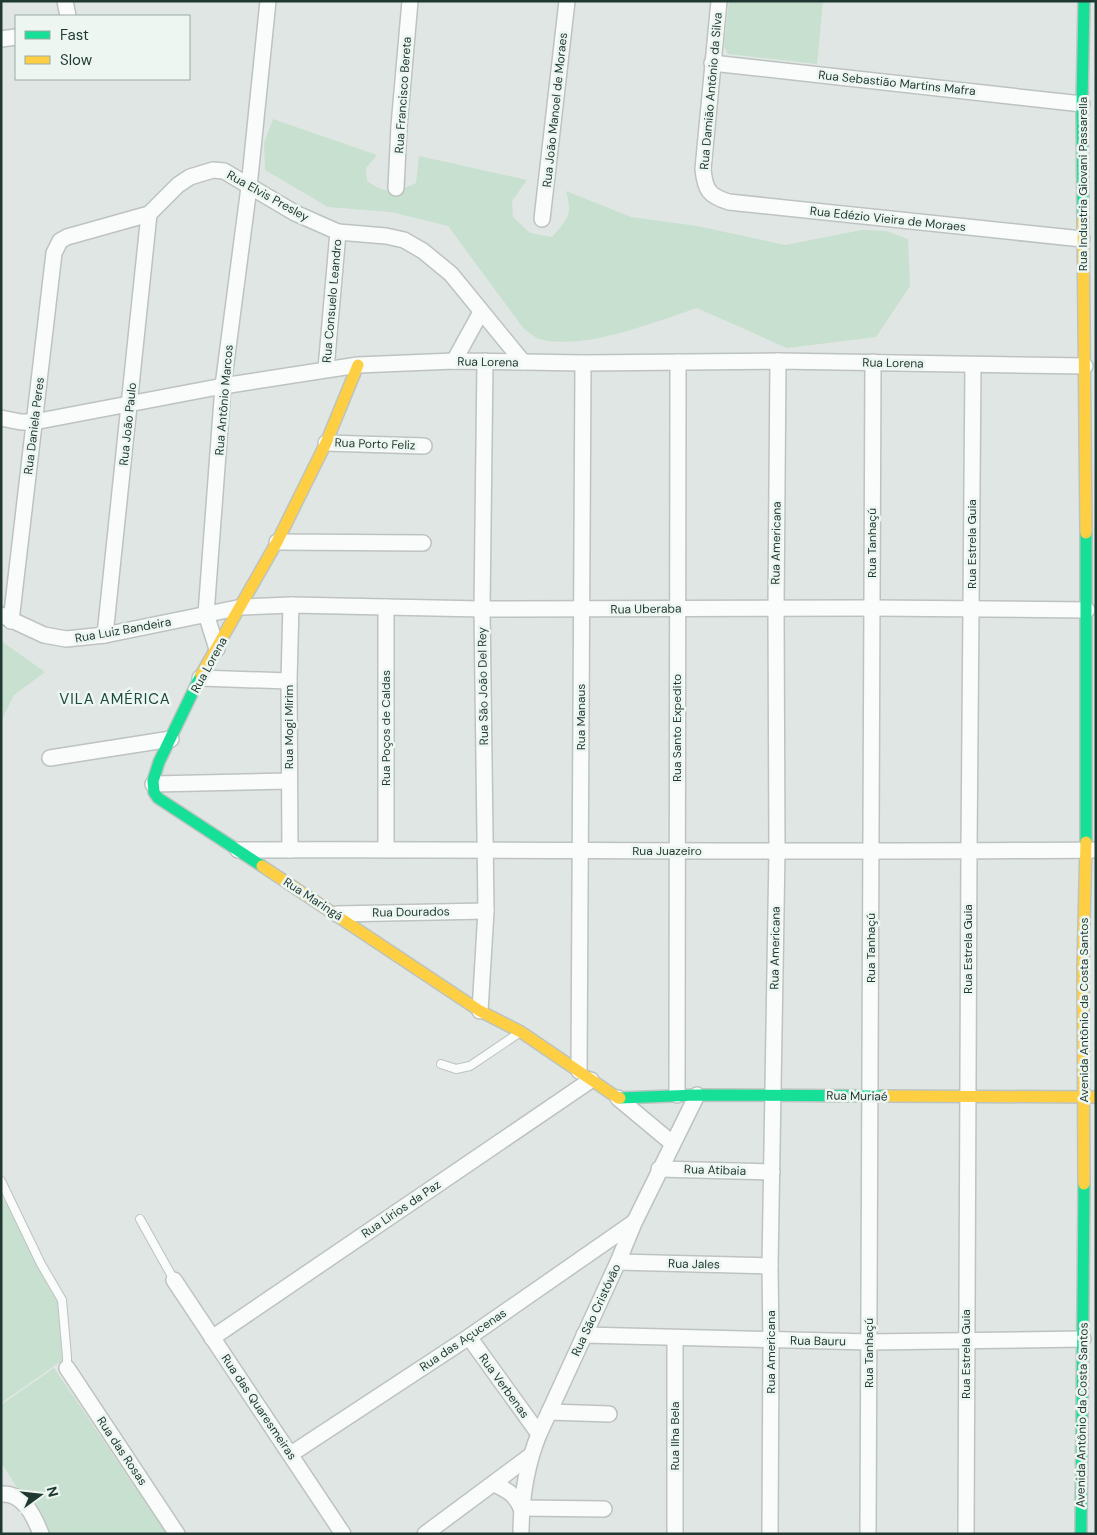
<svg xmlns="http://www.w3.org/2000/svg" width="1097" height="1535" font-family="'DM Sans',sans-serif">
	<style>
		.green { fill: #c8e0cf }
		.lines { fill: none; stroke-linecap: round; stroke-linejoin: round }
		.lane-casing { stroke: #bdc3c0; stroke-width: 10 }
		.street-casing { stroke: #bdc3c0; stroke-width: 18 }
		.fast-casing { stroke: #bcc4c1; stroke-width: 14 }
		.slow-casing { stroke: #bcc4c1; stroke-width: 14 }
		.lane { stroke: #fafbfb; stroke-width: 8 }
		.street { stroke: #fafbfb; stroke-width: 15 }
		.fast { stroke: #16e098; stroke-width: 11 }
		.slow { stroke: #ffcf43; stroke-width: 11 }
		.labels { text-anchor: middle; dominant-baseline: central; stroke-width: 5; stroke-linejoin: round; paint-order: stroke }
		.street-label { font-size: 12px; fill: #1f3831; stroke: #edf6f1 }
		.quarter-label { font-size: 15px; letter-spacing: 1px; fill: #1b4a3e; stroke: #edf6f1 }
	</style>
	<rect width="100%" height="100%" fill="#e0e6e3"/>
	<g class="green">
		<polygon points="729,1 823,1 817,64 728,54 724,46"/>
		<path d="M273,119L377,155L366,168L367,181C387,195 395,192 416,183L419,156L527,180L512,201L513,217L530,233L552,237C568,218 573,216 566,191L631,217L697,226L785,245L862,230L886,231L908,239L910,286L876,337L787,348L697,308C654,322 585,351 540,339C535,338 529,332 524,329L448,226L391,212L328,207L265,170L264,143Z"/>
		<polygon points="1,641 45,672 14,695 1,721"/>
		<polygon points="1,1196 31,1242 62,1300 67,1357 1,1403"/>
		<polygon points="54,1368 167,1534 46,1534 1,1462 1,1405"/>
	</g>
	<g class="lines">
		<g class="lane-casing">
			<g id="lane">
				<polyline points="441,1064 456,1069 470,1066 519,1033"/>
				<polyline points="1,1181 41,1264 62,1300 67,1357 67,1368"/>
				<polyline points="140,1219 174,1280"/>
			</g>
		</g>
		<g class="street-casing">
			<g id="street">
				<polyline points="65,1 68,16"/>
				<path d="M719,1L703,169C705,190 709,196 729,202L1082,239"/>
				<polyline points="1,39 16,37"/>
				<polyline points="712,63 1082,104"/>
				<polyline points="396,188 399,126 410,1"/>
				<polyline points="542,219 567,1"/>
				<polyline points="454,361 481,312"/>
				<polyline points="326,369 338,232"/>
				<polyline points="1,418 21,422 34,422 223,386 358,365 454,361 583,363 778,361 1085,366"/>
				<polyline points="326,443 424,446"/>
				<polyline points="277,542 423,543"/>
				<polyline points="386,607 386,849"/>
				<polyline points="1,615 44,635 66,639 105,635 242,607 291,605 482,609 872,608 1087,610"/>
				<polyline points="11,621 54,253 60,241 67,237 149,214 178,185 190,177 213,170 224,171 295,213 338,232 386,236 404,240 423,251 451,274 523,362"/>
				<polyline points="105,635 149,214"/>
				<polyline points="217,649 206,614 223,386 249,187 268,1"/>
				<polyline points="200,678 289,681"/>
				<polyline points="50,758 171,739"/>
				<polyline points="153,784 289,781"/>
				<path d="M238,850C524,849 810,853 1096,850"/>
				<polyline points="290,850 289,681 291,605"/>
				<polyline points="337,914 486,911"/>
				<polyline points="480,1011 486,911 482,609 485,361"/>
				<polyline points="579,1071 583,363"/>
				<polyline points="677,1095 678,362"/>
				<polyline points="618,1098 672,1143"/>
				<polyline points="659,1169 772,1172"/>
				<polyline points="618,1262 770,1266"/>
				<polyline points="174,1280 343,1534"/>
				<polyline points="584,1335 869,1342 1083,1339"/>
				<polyline points="469,1337 539,1434"/>
				<polyline points="212,1338 591,1080"/>
				<polyline points="67,1368 177,1534"/>
				<polyline points="549,1412 609,1414"/>
				<polyline points="291,1454 469,1337 633,1223"/>
				<path d="M494,1484C507,1490 515,1494 521,1508"/>
				<path d="M1,1494C23,1492 34,1516 41,1534"/>
				<polyline points="521,1508 604,1509"/>
				<polyline points="425,1534 530,1456"/>
				<path d="M521,1534C521,1499 526,1466 539,1434L618,1262L634,1223L697,1095"/>
				<polyline points="675,1534 675,1339"/>
				<polyline points="770,1534 771,1340 770,1266 777,852 776,608 778,361"/>
				<polyline points="868,1534 873,362"/>
				<polyline points="966,1534 969,850 973,365"/>
			</g>
		</g>
		<g class="fast-casing">
			<g id="fast">
				<polyline points="1083,219 1082,104 1084,1"/>
				<polyline points="201,675 159,762 153,781 154,792 158,798 262,866"/>
				<polyline points="1086,842 1086,533"/>
				<polyline points="620,1098 697,1095 884,1096"/>
				<polyline points="1081,1534 1084,1184"/>
			</g>
		</g>
		<g class="slow-casing">
			<g id="slow">
				<polyline points="1083,219 1086,533"/>
				<polyline points="201,675 277,542 326,443 358,365"/>
				<polyline points="262,866 480,1011 521,1032 618,1098 620,1098"/>
				<polyline points="884,1096 1096,1097"/>
				<polyline points="1084,1184 1083,967 1086,842"/>
			</g>
		</g>
		<use href="#lane" class="lane"/>
		<use href="#street" class="street"/>
		<use href="#fast" class="fast"/>
		<use href="#slow" class="slow"/>
	</g>
	<g class="labels">
		<g class="street-label">
			<text transform="translate(897 83) rotate(6)">Rua Sebastião Martins Mafra</text>
			<text transform="translate(711 91) rotate(-85)">Rua Damião Antônio da Silva</text>
			<text transform="translate(403 95) rotate(-86)">Rua Francisco Bereta</text>
			<text transform="translate(555 110) rotate(-84)">Rua João Manoel de Moraes</text>
			<text transform="translate(1083 184) rotate(-90)">Rua Industria Giovani Passarella</text>
			<text transform="translate(268 196) rotate(29)">Rua Elvis Presley</text>
			<text transform="translate(888 219) rotate(6)">Rua Edézio Vieira de Moraes</text>
			<text transform="translate(332 301) rotate(-85)">Rua Consuelo Leandro</text>
			<text transform="translate(488 362) rotate(1)">Rua Lorena</text>
			<text transform="translate(893 363) rotate(1)">Rua Lorena</text>
			<text transform="translate(224 400) rotate(-85)">Rua Antônio Marcos</text>
			<text transform="translate(128 424) rotate(-84)">Rua João Paulo</text>
			<text transform="translate(34 426) rotate(-83)">Rua Daniela Peres</text>
			<text transform="translate(375 444) rotate(2)">Rua Porto Feliz</text>
			<text transform="translate(776 543) rotate(-89)">Rua Americana</text>
			<text transform="translate(872 543) rotate(-90)">Rua Tanhaçú</text>
			<text transform="translate(972 544) rotate(-90)">Rua Estrela Guia</text>
			<text transform="translate(646 609) rotate(-1)">Rua Uberaba</text>
			<text transform="translate(123 630) rotate(-10)">Rua Luiz Bandeira</text>
			<text transform="translate(209 665) rotate(-61)">Rua Lorena</text>
			<text transform="translate(483 686) rotate(-91)">Rua São João Del Rey</text>
			<text transform="translate(581 717) rotate(-90)">Rua Manaus</text>
			<text transform="translate(289 727) rotate(-90)">Rua Mogi Mirim</text>
			<text transform="translate(386 728) rotate(-90)">Rua Poços de Caldas</text>
			<text transform="translate(677 728) rotate(-90)">Rua Santo Expedito</text>
			<text x="667" y="851">Rua Juazeiro</text>
			<text transform="translate(313 899) rotate(33)">Rua Maringá</text>
			<text transform="translate(411 912) rotate(-1)">Rua Dourados</text>
			<text transform="translate(775 948) rotate(-89)">Rua Americana</text>
			<text transform="translate(871 948) rotate(-90)">Rua Tanhaçú</text>
			<text transform="translate(968 949) rotate(-90)">Rua Estrela Guia</text>
			<text transform="translate(1084 1010) rotate(-90)">Avenida Antônio da Costa Santos</text>
			<text transform="translate(857 1096) rotate(1)">Rua Muriaé</text>
			<text transform="translate(715 1170) rotate(2)">Rua Atibaia</text>
			<text transform="translate(401 1209) rotate(-34)">Rua Lírios da Paz</text>
			<text transform="translate(694 1264) rotate(1)">Rua Jales</text>
			<text transform="translate(596 1310) rotate(-65)">Rua São Cristóvão</text>
			<text transform="translate(463 1340) rotate(-34)">Rua das Açucenas</text>
			<text transform="translate(818 1341) rotate(1)">Rua Bauru</text>
			<text transform="translate(771 1352) rotate(-90)">Rua Americana</text>
			<text transform="translate(869 1353) rotate(-90)">Rua Tanhaçú</text>
			<text transform="translate(966 1354) rotate(-90)">Rua Estrela Guia</text>
			<text transform="translate(504 1386) rotate(54)">Rua Verbenas</text>
			<text transform="translate(259 1407) rotate(56)">Rua das Quaresmeiras</text>
			<text transform="translate(1082 1415) rotate(-89)">Avenida Antônio da Costa Santos</text>
			<text transform="translate(675 1436) rotate(-90)">Rua Ilha Bela</text>
			<text transform="translate(122 1451) rotate(56)">Rua das Rosas</text>
		</g>
		<g class="quarter-label">
			<text x="115" y="699">VILA AMÉRICA</text>
		</g>
	</g>
	<rect width="1097" height="1535" fill="none" stroke="#1f3831" stroke-width="5"/>
	<rect x="15" y="15" width="175" height="65" fill="#edf6f1" stroke="#9baaa4"/>
	<rect x="25" y="31" width="25" height="8" fill="#16e098" stroke="#9baaa4"/>
	<text x="60" y="40" font-size="15" fill="#1f3831">Fast</text>
	<rect x="25" y="56" width="25" height="8" fill="#ffcf43" stroke="#9baaa4"/>
	<text x="60" y="65" font-size="15" fill="#1f3831">Slow</text>
	<g transform="translate(40 1495) rotate(75)" stroke="#edf6f1" stroke-width="4" paint-order="stroke">
	<path d="M0-4L9 19L0 12L-9 19Z" fill="#1f3831"/>
	<text y="-8" font-size="14" font-weight="bold" text-anchor="middle" fill="#1f3831">N</text>
	</g>
</svg>
